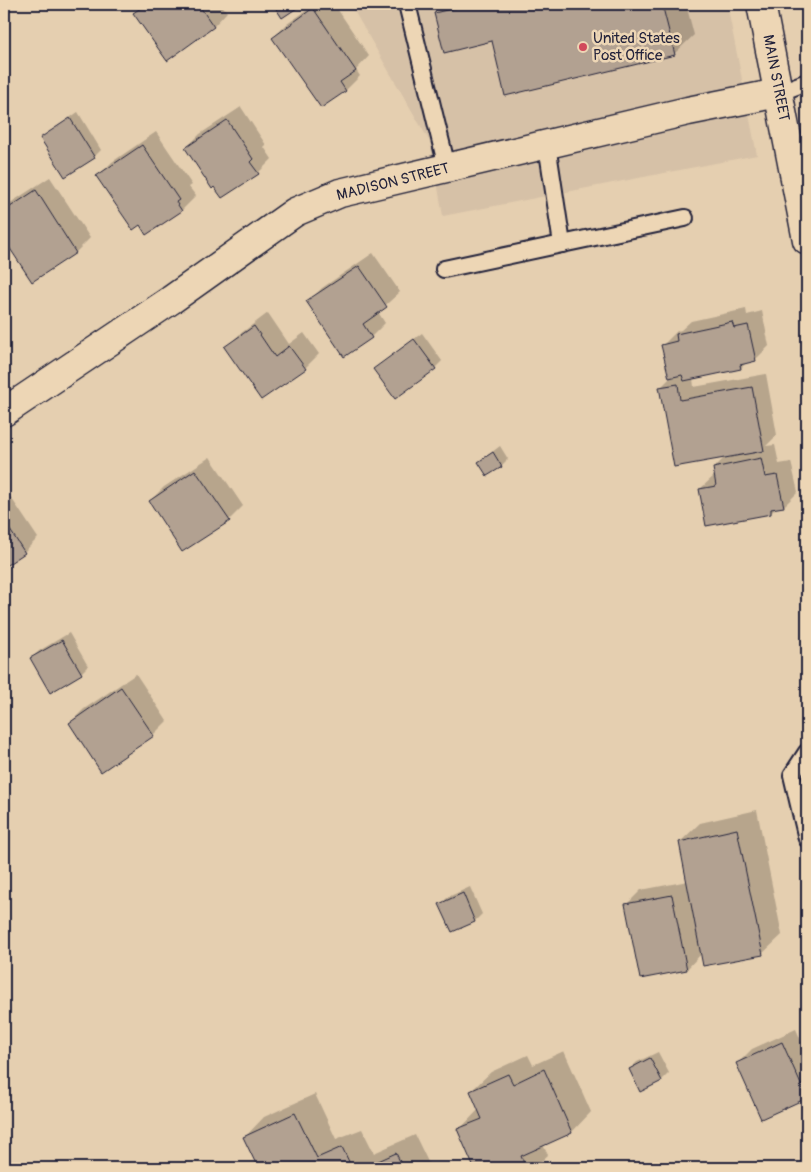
<svg xmlns="http://www.w3.org/2000/svg" width="811" height="1172" font-family="Pangolin,sans-serif">
	<style>
		.built { fill: #d6c1a7 }
		.shadow { fill: #0003 }
		.building { fill: #b2a191; stroke: #22223b }
		.lines { fill: none; stroke-linecap: round; stroke-linejoin: round }
		.service-casing { stroke: #22223b; stroke-width: 20 }
		.minor-casing { stroke: #22223b; stroke-width: 31 }
		.primary-casing { stroke: #22223b; stroke-width: 31 }
		.service { stroke: #edd6b5; stroke-width: 16 }
		.minor { stroke: #edd6b5; stroke-width: 28 }
		.primary { stroke: #edd6b5; stroke-width: 28 }
		.poi-dot { fill: #d1495b; stroke: #edd6b5; stroke-width: 2 }
		.labels { text-anchor: middle; dominant-baseline: central; stroke-width: 5; stroke-linejoin: round; paint-order: stroke }
		.poi-label { font-size: 15px; fill: #22223b; stroke: #edd6b5; text-anchor: start }
		.street-label { font-size: 15px; fill: #22223b; stroke: #edd6b5 }
	</style>
	<rect width="100%" height="100%" fill="#e5cfb0"/>
	<filter id="ink" filterUnits="userSpaceOnUse"><feTurbulence type="fractalNoise" baseFrequency=".02" numOctaves="2"/><feDisplacementMap in="SourceGraphic" scale="10" xChannelSelector="R" yChannelSelector="G"/><feConvolveMatrix kernelMatrix="1 2 1 2 8 2 1 2 1" color-interpolation-filters="sRGB"/></filter>
	<g filter="url(#ink)">
		<polygon class="built" points="350,4 727,4 757,155 443,216 430,142"/>
		<g class="shadow">
			<polygon points="144,4 221,4 227,12 214,26 167,59 135,13"/>
			<polygon points="316,4 334,4 369,56 356,70 360,76 346,90 321,107 273,38 287,24"/>
			<polygon points="445,4 686,4 694,35 674,54 493,40 436,13"/>
			<polygon points="241,107 266,145 264,147 272,159 258,173 186,148 200,134"/>
			<polygon points="78,112 101,150 94,157 41,138"/>
			<polygon points="156,132 192,185 189,187 196,196 182,210 140,223 98,176 112,162"/>
			<polygon points="50,177 90,238 76,252 33,280 8,242 4,245 4,207"/>
			<polygon points="373,253 400,292 378,312 385,323 371,337 308,302 322,288"/>
			<polygon points="746,309 747,315 762,311 769,346 755,360 747,362 741,368 693,378 694,387 766,374 777,435 766,446 775,445 779,464 791,462 798,492 784,506 777,507 771,513 700,489 715,475 714,468 726,456 661,387 670,378 663,345 677,331 681,330 691,321"/>
			<polygon points="268,313 289,344 304,333 319,354 305,368 226,347 240,334"/>
			<polygon points="422,333 442,361 435,368 375,369"/>
			<polygon points="500,446 508,459 501,466 479,462"/>
			<polygon points="210,457 243,506 229,520 150,501 164,487"/>
			<polygon points="4,487 38,538 24,552 4,565"/>
			<polygon points="69,633 88,666 81,673 32,658 39,651"/>
			<polygon points="136,674 167,721 153,735 70,723 84,709"/>
			<polygon points="757,810 782,935 762,954 702,953 687,969 627,904 641,890 688,881 680,842 700,823"/>
			<polygon points="470,887 482,914 475,921 441,904 448,897"/>
			<polygon points="796,1029 807,1054 806,1097 738,1063 752,1049"/>
			<polygon points="564,1051 591,1112 572,1132 543,1145 548,1155 534,1168 476,1168 459,1130 479,1109 471,1091 491,1072 528,1055 533,1065"/>
			<polygon points="658,1052 669,1073 662,1080 641,1090 630,1069 637,1062"/>
			<polygon points="315,1094 336,1139 362,1129 374,1153 415,1135 431,1168 259,1168 245,1137 264,1117"/>
		</g>
		<g class="building">
			<polygon points="147,4 198,4 214,27 167,61 133,13"/>
			<polygon points="273,4 303,4 282,18"/>
			<polygon points="473,4 662,4 675,55 505,96 492,41 444,53 434,13"/>
			<polygon points="313,8 356,71 340,82 346,91 321,108 272,38"/>
			<polygon points="70,118 95,158 65,177 40,138"/>
			<polygon points="227,120 253,159 250,162 259,174 222,198 214,187 212,189 185,148"/>
			<polygon points="142,145 179,200 176,202 182,211 146,235 140,225 133,230 96,176"/>
			<polygon points="36,190 76,253 32,282 7,244 4,247 4,211"/>
			<polygon points="359,266 387,307 363,324 372,338 344,357 306,301"/>
			<polygon points="732,322 734,328 748,325 756,361 740,365 741,369 684,381 682,375 669,378 661,345 677,341 676,334"/>
			<polygon points="254,326 275,357 289,346 306,369 261,400 224,347"/>
			<polygon points="414,339 436,369 395,399 373,369"/>
			<polygon points="678,384 680,400 752,387 764,451 674,467 659,387"/>
			<polygon points="493,452 502,467 487,476 478,462"/>
			<polygon points="761,458 765,477 777,475 784,507 771,509 771,514 706,526 699,489 716,486 713,468"/>
			<polygon points="195,470 230,521 182,552 149,501"/>
			<polygon points="4,521 25,553 4,567"/>
			<polygon points="62,640 82,674 50,693 30,658"/>
			<polygon points="121,687 154,736 101,772 69,723"/>
			<polygon points="737,829 763,955 703,966 679,842"/>
			<polygon points="463,893 475,922 452,932 439,904"/>
			<polygon points="672,895 687,970 640,979 625,904"/>
			<polygon points="782,1042 807,1098 761,1119 736,1063"/>
			<polygon points="650,1058 662,1081 640,1092 629,1069"/>
			<polygon points="544,1069 572,1133 521,1156 526,1168 474,1168 457,1129 482,1119 470,1091 508,1074 513,1084"/>
			<polygon points="295,1113 317,1158 342,1147 352,1168 258,1168 243,1137"/>
			<polygon points="396,1153 403,1168 363,1168"/>
		</g>
		<g class="lines">
			<g class="service-casing">
				<g id="service">
					<polyline points="407,4 447,167"/>
					<polyline points="778,93 807,82"/>
					<polyline points="562,244 685,218"/>
					<polyline points="444,269 562,244 547,145"/>
					<polyline points="807,752 792,775 807,839"/>
				</g>
			</g>
			<g class="minor-casing">
				<polyline id="minor" points="4,412 171,300 295,212 340,193 688,111 778,93"/>
			</g>
			<g class="primary-casing">
				<polyline id="primary" points="761,4 807,240"/>
			</g>
			<use href="#service" class="service"/>
			<use href="#minor" class="minor"/>
			<use href="#primary" class="primary"/>
		</g>
	</g>
	<circle class="poi-dot" cx="583" cy="47" r="5"/>
	<g class="labels">
		<g class="poi-label">
			<text x="593" y="38">United States<tspan x="593" dy="17">Post Office</tspan></text>
		</g>
		<g class="street-label">
			<text transform="translate(776 78) rotate(79)">MAIN STREET</text>
			<text transform="translate(393 182) rotate(-14)">MADISON STREET</text>
		</g>
	</g>
	<rect width="811" height="1172" fill="none" stroke="#edd6b5" stroke-width="20"/>
	<rect x="10" y="10" width="791" height="1152" fill="none" stroke="#22223b" stroke-width="2" filter="url(#ink)"/>
</svg>
